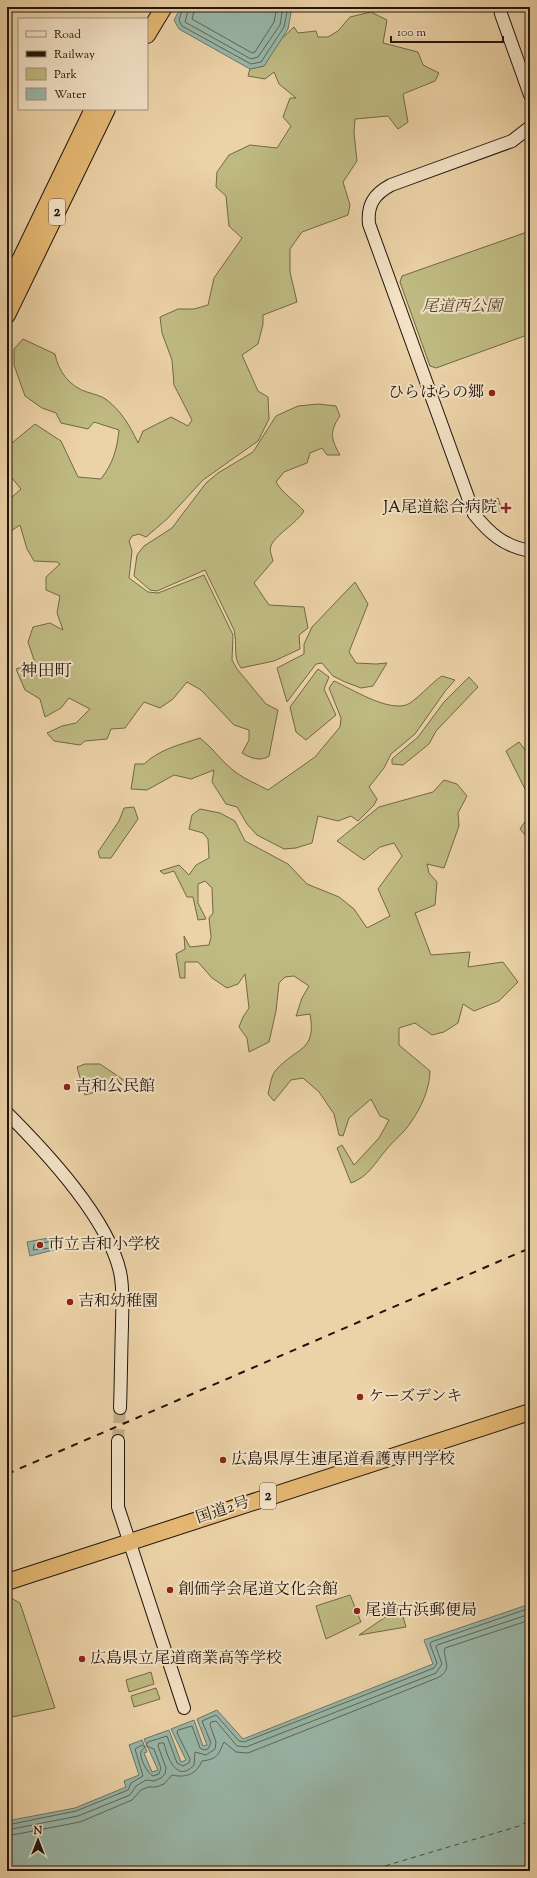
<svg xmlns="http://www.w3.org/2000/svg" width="537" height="1878" font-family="'Sorts Mill Goudy','Noto Serif JP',serif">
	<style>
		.green { fill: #bfba82; stroke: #706847 }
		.water { fill: #99b7a9; stroke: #69766a }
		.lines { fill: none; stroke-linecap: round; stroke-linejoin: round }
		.shore { stroke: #5c665a; stroke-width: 1 }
		.ferry { stroke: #4a4e43; stroke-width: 1; stroke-dasharray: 5 4; stroke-linecap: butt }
		.secondary-tunnel { stroke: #c3ac88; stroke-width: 12; stroke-dasharray: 12 6; stroke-linecap: butt }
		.secondary-casing { stroke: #20150c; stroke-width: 14 }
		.highway-casing { stroke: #20150c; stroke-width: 18 }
		.secondary { stroke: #f3e2c6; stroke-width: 12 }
		.highway { stroke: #e6b974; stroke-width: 16 }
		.rail { stroke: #20150c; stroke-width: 2; stroke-dasharray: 7 7; stroke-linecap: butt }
		.poi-dot { fill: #8f2418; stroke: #f3e2c6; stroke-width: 1.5 }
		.labels { text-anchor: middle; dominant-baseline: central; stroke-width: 4; stroke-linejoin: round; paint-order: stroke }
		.shield { fill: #f3e2c6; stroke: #5f5244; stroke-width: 1 }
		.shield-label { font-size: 15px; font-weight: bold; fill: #20150c }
		.park-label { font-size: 16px; font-style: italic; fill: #50472f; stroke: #f3e2c6 }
		.poi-label { font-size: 16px; fill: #20150c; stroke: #f3e2c6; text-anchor: start }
		.street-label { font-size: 16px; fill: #20150c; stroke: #f3e2c6 }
		.neighbourhood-label { font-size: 17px; fill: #20150c; stroke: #f3e2c6 }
	</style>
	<rect width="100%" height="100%" fill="#ecd2a7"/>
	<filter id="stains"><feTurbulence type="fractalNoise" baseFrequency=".005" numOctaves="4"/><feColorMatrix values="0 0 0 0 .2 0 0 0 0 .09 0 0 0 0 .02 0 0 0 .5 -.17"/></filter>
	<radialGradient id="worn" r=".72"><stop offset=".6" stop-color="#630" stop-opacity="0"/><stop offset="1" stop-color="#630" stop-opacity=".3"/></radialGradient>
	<g class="green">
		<path d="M371,12L387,20L383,43L418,52L423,65L439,73L435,81L403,94L408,122L398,129L388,116L355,119L354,133L357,161L343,182L350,205L348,215L302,232L290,249V272L297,302L263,315V324L258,344L242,355L258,391L268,397L269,419L258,441L203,480L167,519L146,537L139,534L132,536L129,541L132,551L129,578L148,592L158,593L204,575L233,635L232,660L237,669L266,704L278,710L269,756C261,762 250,758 242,753L249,740V730L234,725L201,690L187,682L173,699L160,708L144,702L125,728L111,729L107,739L85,741L80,745L54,741L47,733L62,726L76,723L90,709L69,698L61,708L45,717L40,699L25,690L16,669L35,663L28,642L33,627L50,623L63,630L57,613L60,596L46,590V577L60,564L57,562L34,561L27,549L20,525L11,531L7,528V498L12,497L21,489L7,472V447L35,424L61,441L78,477L101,479C113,463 117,450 119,430L94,422L88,429L61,423L56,413L42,408L25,396L14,365V349L23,339L55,354C58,371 70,387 87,392C93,394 102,396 107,400C122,412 130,426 138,443L143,431L171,417L188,426L192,420L174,385L172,360L162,333L160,317L178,309H194L208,305L214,278L242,238L229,226L226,196L216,187L217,172L229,155L250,145L277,148L291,126L283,117L290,98H296L279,84L274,72L265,79L248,76L250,69L264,66L279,41L294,27L298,33L316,31L318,37H328L338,31L350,17Z"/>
		<polygon points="530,231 530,334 436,368 430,366 400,282 402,276"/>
		<path d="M318,404L336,406L340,416C329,432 331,439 340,455H327L322,448L310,453L307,463L284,472L276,482C283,494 295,501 304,511C297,523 274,536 271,546C269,551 272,556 273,561L254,583L269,605L304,607L308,628L299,635L300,649L274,661L241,668C232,656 238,645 234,630L205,570L157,591L150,590L134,576L137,555L144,546L172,528L206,483L218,473L253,452L276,416L298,406Z"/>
		<polygon points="498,498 502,510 496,512 492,500"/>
		<polygon points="355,582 368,604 349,652 356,663 376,664 387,663 373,686 361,688 345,682 333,676 322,663 316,664 287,702 277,668 304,654 304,644 312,627"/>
		<polygon points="318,669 329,677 324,689 336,715 306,740 296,732 290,707"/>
		<path d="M442,676L455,680L446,690L415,734L391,754L384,768L369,787L377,799L374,805L358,821L351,816L338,821L318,816L312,843L296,848L284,849L257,835L247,824L237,807L226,804L212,782L214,770L191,779L174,775L147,790L131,789L135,764H144C160,749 179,745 200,738C213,748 221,761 234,771C244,779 257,784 268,790L315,757L340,727L341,718L329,688L334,681C352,689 386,711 406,705C414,703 432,682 442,676Z"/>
		<polygon points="469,677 478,687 436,731 429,744 403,765 392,764 392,759 418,737 444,702"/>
		<polygon points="519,742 530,756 530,811 527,793 506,751"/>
		<path d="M444,780L457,784L467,796L458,813L459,826L444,868L427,864L429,873L437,882L435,905L415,913L431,955L470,952L468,967L503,962L518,982L499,1001L474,1011L463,1004L458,1023L444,1032L432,1035L415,1023L399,1028V1045L430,1071C430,1088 421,1108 411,1122C405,1132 394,1140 386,1150C375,1163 368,1177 351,1183L337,1148L342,1145L354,1165L379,1138L389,1120L380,1116L371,1099L349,1118L343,1136L339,1135L334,1114L319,1092L303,1078L291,1080L274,1101L268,1094C270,1087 271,1075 276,1070C296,1047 317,1052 310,1014L296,1016L302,998L309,986L294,976L285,977L279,983L276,1011L269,1042L249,1052L247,1038L239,1027L243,1017L249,1008L245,974L238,984L227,988L212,978L198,962H185V978H180L176,954L185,949L184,936L190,947L209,945L211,937L209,918L213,913L212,888L205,881L198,884V903L206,919L198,920L193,897H187L174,871L164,874L160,871L179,865L189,875L196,865L209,858L208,839L203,833L189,829L192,815L200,809L220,813L235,821L245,841L288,864L307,884L339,897L354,909L367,928L390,916L378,889L402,856L394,843L380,847L364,860L337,841L379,807L433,792Z"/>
		<polygon points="134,807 138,819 111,858 100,858 98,852 119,821 124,808"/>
		<polygon points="530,814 530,841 520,829"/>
		<polygon points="85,1064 100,1064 128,1083 85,1095 77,1067"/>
		<polygon points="350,1595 361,1622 326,1639 316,1606"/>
		<polygon points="7,1598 11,1598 20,1603 55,1708 7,1718"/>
		<polygon points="400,1607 406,1627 359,1635"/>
		<polygon points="151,1672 154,1684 129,1692 126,1680"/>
		<polygon points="156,1688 160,1699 134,1707 131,1696"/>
	</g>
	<g class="water">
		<polygon points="181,7 292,7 288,29 264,66 250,69 179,29 174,20"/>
		<polygon points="54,1237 57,1249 30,1256 27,1242"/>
		<polygon points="530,1604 530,1871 7,1871 7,1821 75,1808 126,1787 124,1781 139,1775 129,1745 142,1740 147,1752 144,1753 152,1772 158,1770 144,1739 169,1730 181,1762 186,1760 171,1729 194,1720 203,1746 207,1745 197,1719 217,1710 243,1739 433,1664 424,1640"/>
	</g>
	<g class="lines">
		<g class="shore">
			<polyline points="183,7 179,20 182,26 251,64 261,62 284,27 288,7"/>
			<polyline points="189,7 185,22 251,59 258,57 280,25 283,7"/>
			<polyline points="195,7 192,19 252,53 255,52 274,22 277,7"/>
			<polygon points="50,1242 52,1246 51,1248 33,1250 34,1245"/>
			<path d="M7,1825L76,1811L128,1790L131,1783L143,1776L135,1749L142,1745L145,1747C144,1748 141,1751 141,1752C139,1758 148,1774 153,1776L159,1774L161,1768L154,1749L146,1746L148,1742L167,1736L177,1763L183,1766L189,1763L190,1759L177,1733L178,1730L192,1726L200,1748L204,1750L208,1749L211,1743L202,1721L216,1715L239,1741L244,1742L434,1668L437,1663L430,1644L431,1642L530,1608"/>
			<path d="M7,1830L78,1816L130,1795L136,1786L146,1780L154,1781L161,1778L165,1774L166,1768L158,1746L159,1743H164C167,1757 177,1784 194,1765L195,1752L206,1755L215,1749L216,1742L210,1725L211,1722L216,1721L237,1746L246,1747L436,1673L442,1664L436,1647L437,1645L530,1614"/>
			<path d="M7,1836L80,1822L132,1800L141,1790L148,1787H156L164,1784L172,1775C185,1778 196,1775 202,1761C218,1759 218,1755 224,1742L236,1752L248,1753L437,1678C455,1669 442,1660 445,1648L530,1620"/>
		</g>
		<polyline class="ferry" points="368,1871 519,1826 530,1820"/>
		<polyline class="secondary-tunnel" points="118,1441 120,1408"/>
		<g class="secondary-casing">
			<g id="secondary">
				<polyline points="500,7 501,14 530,95"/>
				<path d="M530,127L512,141L391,185C374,194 367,205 369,224L474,514C490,534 504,546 530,551"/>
				<path d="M7,1113C46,1152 108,1218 120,1272C124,1290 122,1309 122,1326C121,1354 121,1381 120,1408"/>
				<polyline points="118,1441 118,1507 184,1708"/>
			</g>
		</g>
		<g class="highway-casing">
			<g id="highway">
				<polyline points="147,35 164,7"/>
				<polyline points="7,287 93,109"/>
				<polyline points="7,315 107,109"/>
				<polyline points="7,1582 530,1412"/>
			</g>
		</g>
		<use href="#secondary" class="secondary"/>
		<use href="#highway" class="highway"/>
		<polyline class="rail" points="7,1474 530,1248"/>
	</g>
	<g class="poi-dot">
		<circle cx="492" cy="393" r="4"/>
		<path d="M504 502h4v4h4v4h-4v4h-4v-4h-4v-4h4z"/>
		<circle cx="67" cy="1087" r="4"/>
		<circle cx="40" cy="1245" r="4"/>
		<circle cx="70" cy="1302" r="4"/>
		<circle cx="360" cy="1397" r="4"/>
		<circle cx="223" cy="1460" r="4"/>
		<circle cx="170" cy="1590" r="4"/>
		<circle cx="357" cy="1611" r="4"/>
		<circle cx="82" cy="1659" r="4"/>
	</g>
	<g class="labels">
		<g class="shield">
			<rect x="49" y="199" width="16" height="26" rx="3"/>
			<rect x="260" y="1483" width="16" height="26" rx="3"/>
		</g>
		<g class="shield-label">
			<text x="57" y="212">2</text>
			<text x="268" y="1496">2</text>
		</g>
		<g class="park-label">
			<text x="462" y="307">尾道西公園</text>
		</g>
		<g class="poi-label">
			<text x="484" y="393" text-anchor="end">ひらはらの郷</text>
			<text x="497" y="508" text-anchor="end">JA尾道総合病院</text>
			<text x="75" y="1087">吉和公民館</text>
			<text x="48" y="1245">市立吉和小学校</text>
			<text x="78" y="1302">吉和幼稚園</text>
			<text x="368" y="1397">ケーズデンキ</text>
			<text x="231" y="1460">広島県厚生連尾道看護専門学校</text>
			<text x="178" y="1590">創価学会尾道文化会館</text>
			<text x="365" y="1611">尾道古浜郵便局</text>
			<text x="90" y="1659">広島県立尾道商業高等学校</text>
		</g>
		<g class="street-label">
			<text transform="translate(223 1511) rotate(-18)">国道2号</text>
		</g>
		<g class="neighbourhood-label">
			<text x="46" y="672">神田町</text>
		</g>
	</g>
	<rect width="537" height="1878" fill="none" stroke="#ecd2a7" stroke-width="24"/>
	<rect x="8" y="8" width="521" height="1862" fill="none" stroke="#20150c" stroke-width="2"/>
	<rect x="12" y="12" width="513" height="1854" fill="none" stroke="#20150c"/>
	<rect x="18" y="18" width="130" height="92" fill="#f3e2c6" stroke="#9f907c"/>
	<rect x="26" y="31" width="20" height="6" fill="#f3e2c6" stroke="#9f907c"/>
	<text x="54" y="38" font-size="12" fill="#20150c">Road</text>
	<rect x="26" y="51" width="20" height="6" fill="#20150c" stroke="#9f907c"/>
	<text x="54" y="58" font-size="12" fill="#20150c">Railway</text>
	<rect x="26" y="68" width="20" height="12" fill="#bfba82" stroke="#9f907c"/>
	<text x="54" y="78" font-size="12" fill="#20150c">Park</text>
	<rect x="26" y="88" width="20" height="12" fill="#99b7a9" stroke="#9f907c"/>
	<text x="54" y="98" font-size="12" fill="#20150c">Water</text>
	<g transform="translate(38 1840)" stroke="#f3e2c6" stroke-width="3" paint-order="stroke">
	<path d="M0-3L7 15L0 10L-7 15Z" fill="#20150c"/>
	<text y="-6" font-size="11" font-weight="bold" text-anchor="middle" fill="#20150c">N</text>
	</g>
	<path d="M391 36v6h112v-6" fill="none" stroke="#20150c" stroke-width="2"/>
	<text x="397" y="36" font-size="12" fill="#20150c" stroke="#f3e2c6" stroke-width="3" paint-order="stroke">100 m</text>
	<rect width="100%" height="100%" filter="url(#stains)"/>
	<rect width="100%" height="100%" fill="url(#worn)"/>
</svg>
